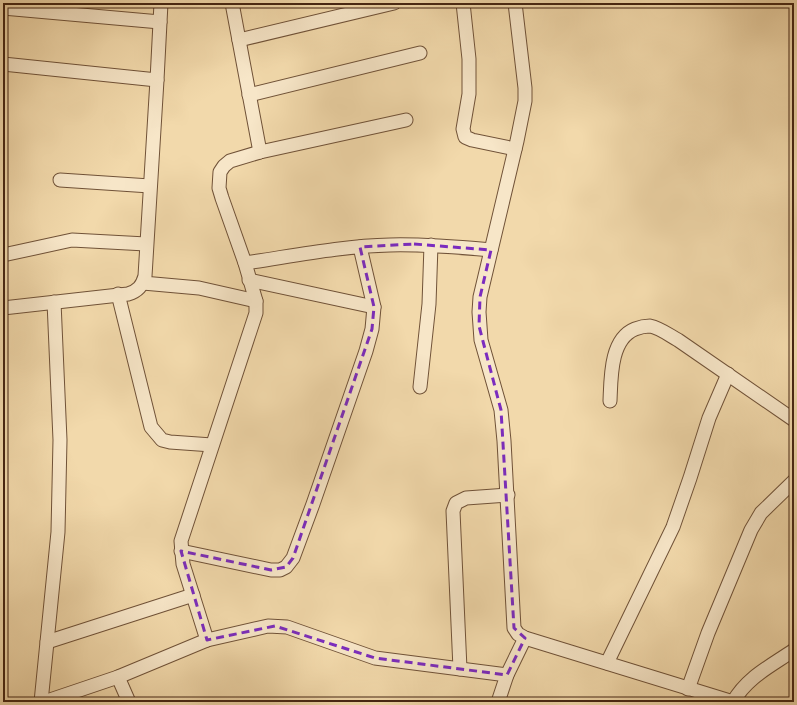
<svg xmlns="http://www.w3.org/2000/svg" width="797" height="705" font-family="Alegreya,serif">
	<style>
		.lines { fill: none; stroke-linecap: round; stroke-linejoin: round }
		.street-casing { stroke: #705238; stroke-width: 15 }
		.street { stroke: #f7e6c8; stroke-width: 13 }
		.marked { fill: none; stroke: #7b2cbf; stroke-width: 3; stroke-dasharray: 8 5; stroke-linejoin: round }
	</style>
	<rect width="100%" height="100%" fill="#f2d9ab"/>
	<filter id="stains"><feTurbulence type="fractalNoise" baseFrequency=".005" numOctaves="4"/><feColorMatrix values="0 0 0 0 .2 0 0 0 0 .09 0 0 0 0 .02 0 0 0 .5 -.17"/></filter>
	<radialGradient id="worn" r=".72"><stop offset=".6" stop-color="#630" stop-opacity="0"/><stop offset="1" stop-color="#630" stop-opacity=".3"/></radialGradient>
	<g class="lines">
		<g class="street-casing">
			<g id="street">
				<polyline points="232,3 260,152"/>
				<polyline points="463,3 469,59 469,94 463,129 465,137 472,140 515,149"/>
				<polyline points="515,3 525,88 525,101 517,141 480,297 479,312 481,340 501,410 504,441 514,628 518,634 525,638 733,702"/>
				<polyline points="3,8 160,22"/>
				<polyline points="239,40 394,3"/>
				<polyline points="3,64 157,80"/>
				<polyline points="249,95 420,53"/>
				<polyline points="60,180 150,186"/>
				<polyline points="3,255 72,240 146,244"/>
				<path d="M245,263C293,256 342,246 390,245C424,244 457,247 491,250"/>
				<polyline points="249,280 374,307"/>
				<polyline points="143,283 199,288 256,301"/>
				<polyline points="118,294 151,427 162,440 170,442 212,445"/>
				<path d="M3,308L128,294C138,291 142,286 145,276L157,80L161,3"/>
				<polyline points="420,387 429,304 431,245"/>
				<path d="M610,401C611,378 610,339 635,329C640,327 645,326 650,326C660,328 669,335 678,340L794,420"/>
				<polyline points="181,551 271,570 280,570 286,567 293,558 313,504 366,351 372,329 374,307 360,247"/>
				<polyline points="207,640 183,564 181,541 256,313 256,301 245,263 222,198 219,188 220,172 224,166 230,161 260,152 406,120"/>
				<polyline points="47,642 193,595"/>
				<polyline points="607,663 673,527 690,478 709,418 728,374"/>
				<polyline points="460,669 453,511 456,503 466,498 508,495"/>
				<polyline points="118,677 129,702"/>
				<polyline points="688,689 708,633 751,530 761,513 794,481"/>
				<polyline points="41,702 58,532 60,440 54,302"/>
				<polyline points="44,702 118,677 207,640 268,626 287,627 375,658 507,675"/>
				<polyline points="498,702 507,675 525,638"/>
				<path d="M733,702C747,677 771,666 794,650"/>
			</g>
		</g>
		<use href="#street" class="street"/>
	</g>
	<path class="marked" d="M414,244L491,250L480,297L479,326L501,410L514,628L525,638L507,675L375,658L275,626L207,640L181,551L271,570L286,567L293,558L372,329L374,307L360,247Z"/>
	<rect width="797" height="705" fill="none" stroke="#f2d9ab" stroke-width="16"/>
	<rect x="4" y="4" width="789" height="697" fill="none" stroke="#452512" stroke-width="2"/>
	<rect x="8" y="8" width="781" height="689" fill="none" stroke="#452512"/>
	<rect width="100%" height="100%" filter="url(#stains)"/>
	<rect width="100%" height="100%" fill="url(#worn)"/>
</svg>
